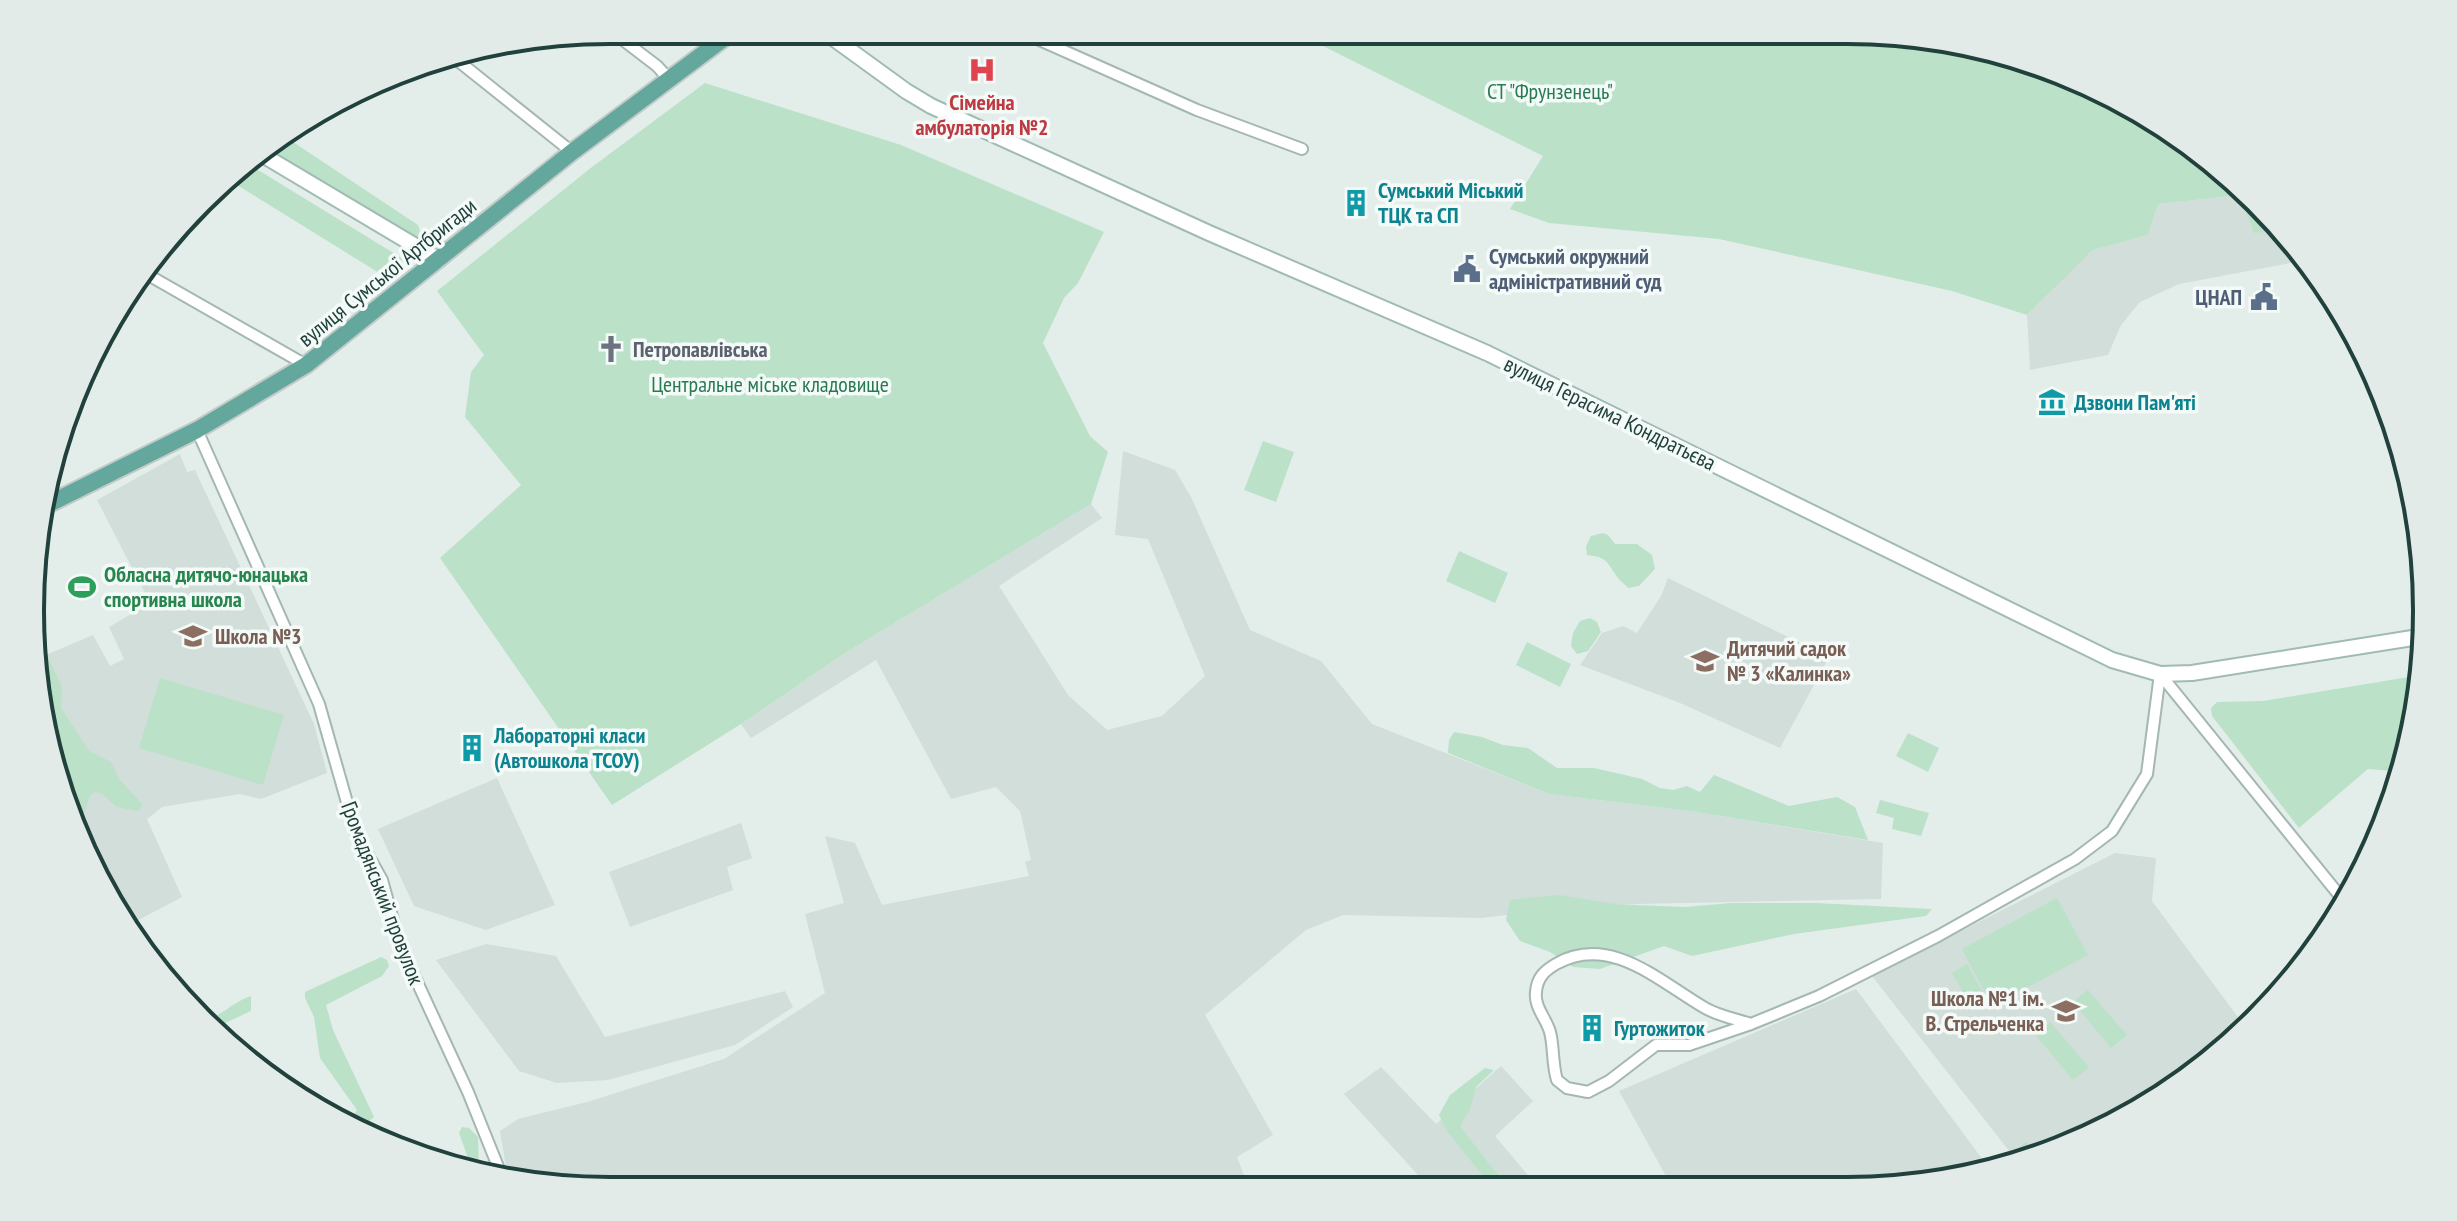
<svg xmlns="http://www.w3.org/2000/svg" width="2457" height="1221" font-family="'PT Sans Narrow',sans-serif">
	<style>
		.built { fill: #d1ded9 }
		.green { fill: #bbe1c9 }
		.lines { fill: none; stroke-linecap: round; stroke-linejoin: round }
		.street-casing { stroke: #a5b7b2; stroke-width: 14 }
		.secondary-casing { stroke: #a0bbb4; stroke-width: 18 }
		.primary-casing { stroke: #c1cac8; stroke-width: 20 }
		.street { stroke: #fff; stroke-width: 10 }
		.secondary { stroke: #fff; stroke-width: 14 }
		.primary { stroke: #64a79d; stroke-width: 16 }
		.labels { text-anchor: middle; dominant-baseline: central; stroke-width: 7; stroke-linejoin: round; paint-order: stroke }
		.park-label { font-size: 22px; fill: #287b51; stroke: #f4faf8 }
		.health-label { font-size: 22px; font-weight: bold; fill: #be3a42; stroke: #f4faf8 }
		.culture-label { font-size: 22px; font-weight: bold; fill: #0d838f; stroke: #f4faf8; text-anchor: start }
		.service-label { font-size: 22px; font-weight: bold; fill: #4e5e75; stroke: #f4faf8; text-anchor: start }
		.street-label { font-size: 22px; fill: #21413c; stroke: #f4faf8 }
		.worship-label { font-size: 22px; font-weight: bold; fill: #5b616d; stroke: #f4faf8; text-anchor: start }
		.leisure-label { font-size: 22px; font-weight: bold; fill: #27864d; stroke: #f4faf8; text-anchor: start }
		.education-label { font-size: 22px; font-weight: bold; fill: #785e54; stroke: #f4faf8; text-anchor: start }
		.rim { fill: none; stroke: #21413c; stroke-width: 4 }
	</style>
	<rect width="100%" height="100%" fill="#e3eeea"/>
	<g class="built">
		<polygon points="2240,195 2278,230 2281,226 2283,227 2306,260 2179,284 2140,302 2121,325 2108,355 2030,370 2027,315 2093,250 2148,235 2158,204"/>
		<polygon points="1123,451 1175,470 1191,497 1250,630 1321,661 1372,724 1549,794 1690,811 1883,843 1881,899 1588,905 1482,918 1343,915 1306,930 1205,1015 1273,1135 1237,1157 1249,1188 573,1190 508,1179 500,1131 518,1119 587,1102 724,1059 825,993 805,914 844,903 825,836 855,843 882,905 1029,876 1025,862 1031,860 1020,811 996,787 951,799 876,660 751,738 741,724 845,653 1091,504 1102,518 999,586 1068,695 1107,730 1162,716 1205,676 1148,539 1115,535"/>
		<polygon points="180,454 187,472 195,470 314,724 327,773 261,799 240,794 162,807 147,819 182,897 131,924 90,867 35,686 41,657 93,635 110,666 124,659 109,627 150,603 97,500"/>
		<polygon points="1668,578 1829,657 1780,748 1680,703 1580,665 1602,633 1623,626 1637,633 1661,596"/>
		<polygon points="497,778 555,905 486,930 414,906 378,829"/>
		<polygon points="741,823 752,858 727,867 733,890 630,927 609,872"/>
		<polygon points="2115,853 2156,858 2152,901 2246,1028 2200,1071 2068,1147 2017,1161 1872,976"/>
		<polygon points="486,944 556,956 605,1037 785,991 793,1007 735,1045 608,1080 557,1083 519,1071 436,960"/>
		<polygon points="1856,989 1989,1168 1922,1186 1672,1187 1619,1091"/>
		<polygon points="1501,1066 1533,1101 1495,1136 1538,1187 1429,1187 1344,1094 1381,1067 1436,1124"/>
	</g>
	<g class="green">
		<polygon points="1293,31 1884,31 1996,50 2103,90 2200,150 2281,226 2278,230 2254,233 2240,195 2158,204 2148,235 2093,250 2027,315 1952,291 1719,239 1549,223 1510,209 1543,156"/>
		<polygon points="705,83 901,145 1104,232 1078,283 1064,298 1043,343 1090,436 1108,452 1091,504 845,653 741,724 612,805 440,558 521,485 465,417 471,372 484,355 437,291 592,167"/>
		<polygon points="284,136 418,225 420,232 418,238 412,240 260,149"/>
		<polygon points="245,162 405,260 399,273 384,276 229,180"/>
		<polygon points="1263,441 1294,452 1276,502 1244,490"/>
		<path d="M1603,533L1608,535L1615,544H1637L1652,555L1655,569L1639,586L1628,588C1625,584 1621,582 1618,578C1607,563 1608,557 1587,555L1586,546L1591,536Z"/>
		<polygon points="1459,551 1508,573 1495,603 1446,581"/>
		<polygon points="1590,618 1597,622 1601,632 1588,651 1577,654 1571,646 1573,633 1580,621"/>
		<polygon points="37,635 62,687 61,708 89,751 111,762 119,779 143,805 138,811 117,807 102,794 95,792 90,796 82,819 77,823 35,686"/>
		<polygon points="1527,642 1571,664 1560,687 1516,665"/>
		<polygon points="2421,675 2406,764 2393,771 2368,769 2299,828 2212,716 2211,708 2217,702 2263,701"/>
		<polygon points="160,678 284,715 263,785 139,748"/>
		<polygon points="1454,732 1482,737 1503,745 1528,748 1557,768 1594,768 1642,779 1660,788 1673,790 1687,786 1700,792 1714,775 1789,806 1837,797 1855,807 1868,840 1690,811 1549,794 1448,753 1449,740"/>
		<polygon points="1908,733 1939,748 1928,772 1896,756"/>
		<polygon points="1880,800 1929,813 1921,836 1892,829 1894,818 1876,813"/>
		<polygon points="1559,895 1614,904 1685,907 1731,903 1816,903 1932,909 1926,916 1794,934 1692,956 1664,946 1600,969 1573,967 1550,952 1520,941 1506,920 1510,900"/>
		<polygon points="2057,898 2088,955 1992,1006 1962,949"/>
		<polygon points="381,957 387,960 389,966 382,976 326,1005 333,1030 374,1117 356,1132 341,1122 353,1116 357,1110 320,1058 314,1017 305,998 305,992"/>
		<polygon points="1967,964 1983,993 1969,1002 1952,973"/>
		<polygon points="2088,990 2127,1035 2111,1048 2073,1002"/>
		<path d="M251,996V1011L212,1029L200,1020C219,1020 233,1001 251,996Z"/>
		<polygon points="2050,1022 2089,1067 2073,1080 2035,1034"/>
		<polygon points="1485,1068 1494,1070 1476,1087 1470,1109 1460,1126 1492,1168 1510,1187 1492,1187 1447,1131 1439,1115 1450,1095"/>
		<polygon points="462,1127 469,1128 478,1137 479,1170 482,1175 453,1168 468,1158 459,1133"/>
		<polygon points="2026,1142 2037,1155 2018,1160 2012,1153"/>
	</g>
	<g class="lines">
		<g class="street-casing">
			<g id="street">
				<polyline points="610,30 657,66 668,78"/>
				<polyline points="1017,30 1197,110 1302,149"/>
				<polyline points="452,56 572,152"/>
				<polyline points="143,272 306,365"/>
				<polyline points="197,430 319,704 356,834 382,880 400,945 468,1092 499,1169 500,1178"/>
				<polyline points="2160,674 2344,901"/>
				<path d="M1751,1024C1736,1019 1719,1016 1705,1008C1660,982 1610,933 1556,964C1544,971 1537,978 1536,992C1534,1007 1546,1018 1550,1032C1554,1047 1552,1064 1557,1080L1567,1088L1588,1092L1609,1081L1656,1045H1689L1751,1024L1819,996L1938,936L2075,859L2112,831L2147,774L2160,674"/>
			</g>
		</g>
		<g class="secondary-casing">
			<g id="secondary">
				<polyline points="822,30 906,91 931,106 1209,233 1487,353 2112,660 2160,674 2192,673 2425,636"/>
				<polyline points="256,151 439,260"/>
			</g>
		</g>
		<g class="primary-casing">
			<polyline id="primary" points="41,508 197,430 306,365 572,152 735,30"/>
		</g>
		<use href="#street" class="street"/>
		<use href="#secondary" class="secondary"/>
		<use href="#primary" class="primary"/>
	</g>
	<defs>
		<g id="hospital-bare" transform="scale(2.16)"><path d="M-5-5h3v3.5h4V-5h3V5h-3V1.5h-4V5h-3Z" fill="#e0444e" stroke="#f4faf8" stroke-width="2.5" paint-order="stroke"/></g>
		<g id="building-bare" transform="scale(2.16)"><path d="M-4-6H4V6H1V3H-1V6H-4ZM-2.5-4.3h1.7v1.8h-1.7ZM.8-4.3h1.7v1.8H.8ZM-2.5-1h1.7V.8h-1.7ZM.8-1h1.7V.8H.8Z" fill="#0f9aa8" stroke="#f4faf8" stroke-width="2.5" paint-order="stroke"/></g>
		<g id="civic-bare" transform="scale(2.16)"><path d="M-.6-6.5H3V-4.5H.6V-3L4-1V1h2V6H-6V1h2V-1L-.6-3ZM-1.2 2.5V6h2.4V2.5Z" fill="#5c6f8a" stroke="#f4faf8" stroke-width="2.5" paint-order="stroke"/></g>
		<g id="church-bare" transform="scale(2.16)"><path d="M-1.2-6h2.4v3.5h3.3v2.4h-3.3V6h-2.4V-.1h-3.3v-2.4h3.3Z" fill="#6b7280" stroke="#f4faf8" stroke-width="2.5" paint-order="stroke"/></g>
		<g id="museum-bare" transform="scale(2.16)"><path d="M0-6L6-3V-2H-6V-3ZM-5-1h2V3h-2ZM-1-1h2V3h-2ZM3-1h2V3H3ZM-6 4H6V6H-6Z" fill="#0f9aa8" stroke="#f4faf8" stroke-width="2.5" paint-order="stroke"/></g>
		<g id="stadium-bare" transform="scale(2.16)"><path d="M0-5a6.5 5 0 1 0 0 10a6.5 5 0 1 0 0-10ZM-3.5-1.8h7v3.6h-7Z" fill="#2e9e5b" stroke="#f4faf8" stroke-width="2.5" paint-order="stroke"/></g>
		<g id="school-bare" transform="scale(2.16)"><path d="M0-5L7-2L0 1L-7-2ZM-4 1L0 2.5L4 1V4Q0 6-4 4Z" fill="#8d6e63" stroke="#f4faf8" stroke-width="2.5" paint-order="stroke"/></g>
	</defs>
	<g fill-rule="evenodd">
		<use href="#hospital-bare" x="982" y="70"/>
		<use href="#building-bare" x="1356" y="203"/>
		<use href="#civic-bare" x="1467" y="269"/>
		<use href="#civic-bare" x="2264" y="297"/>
		<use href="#church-bare" x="611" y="349"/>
		<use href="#museum-bare" x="2052" y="402"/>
		<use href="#stadium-bare" x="82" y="587"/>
		<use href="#school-bare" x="193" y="636"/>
		<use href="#school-bare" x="1705" y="661"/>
		<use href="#building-bare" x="472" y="748"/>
		<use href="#school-bare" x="2066" y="1011"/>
		<use href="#building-bare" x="1592" y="1028"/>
	</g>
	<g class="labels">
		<g class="park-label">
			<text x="1550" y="91">СТ "Фрунзенець"</text>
			<text x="770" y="384">Центральне міське кладовище</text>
		</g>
		<g class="health-label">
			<text x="982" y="102">Сімейна<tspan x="982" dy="25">амбулаторія №2</tspan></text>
		</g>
		<g class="culture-label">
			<text x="1378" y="190">Сумський Міський<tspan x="1378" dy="25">ТЦК та СП</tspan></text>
			<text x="2074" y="402">Дзвони Пам'яті</text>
			<text x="494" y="735">Лабораторні класи<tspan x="494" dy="25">(Автошкола ТСОУ)</tspan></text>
			<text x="1614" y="1028">Гуртожиток</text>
		</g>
		<g class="service-label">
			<text x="1489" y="256">Сумський окружний<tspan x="1489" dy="25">адміністративний суд</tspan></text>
			<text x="2242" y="297" text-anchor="end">ЦНАП</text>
		</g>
		<g class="street-label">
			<text transform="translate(387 272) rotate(-39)">вулиця Сумської Артбригади</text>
			<text transform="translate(1610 413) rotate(26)">вулиця Герасима Кондратьєва</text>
			<text transform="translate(383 893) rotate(69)">Громадянський провулок</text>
		</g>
		<g class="worship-label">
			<text x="633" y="349">Петропавлівська</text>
		</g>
		<g class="leisure-label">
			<text x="104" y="574">Обласна дитячо-юнацька<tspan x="104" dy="25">спортивна школа</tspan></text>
		</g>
		<g class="education-label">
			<text x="215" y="636">Школа №3</text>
			<text x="1727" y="648">Дитячий садок<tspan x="1727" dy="25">№ 3 «Калинка»</tspan></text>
			<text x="2044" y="998" text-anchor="end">Школа №1 ім.<tspan x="2044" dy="25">В. Стрельченка</tspan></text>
		</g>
	</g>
	<path d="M0 0H2457V1221H0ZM610 44H1847A566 566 0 0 1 2413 610V611A566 566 0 0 1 1847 1177H610A566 566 0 0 1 44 611V610A566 566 0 0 1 610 44Z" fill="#e3ebe9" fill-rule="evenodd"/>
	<path class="rim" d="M610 44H1847A566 566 0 0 1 2413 610V611A566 566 0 0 1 1847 1177H610A566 566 0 0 1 44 611V610A566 566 0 0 1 610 44Z"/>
</svg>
